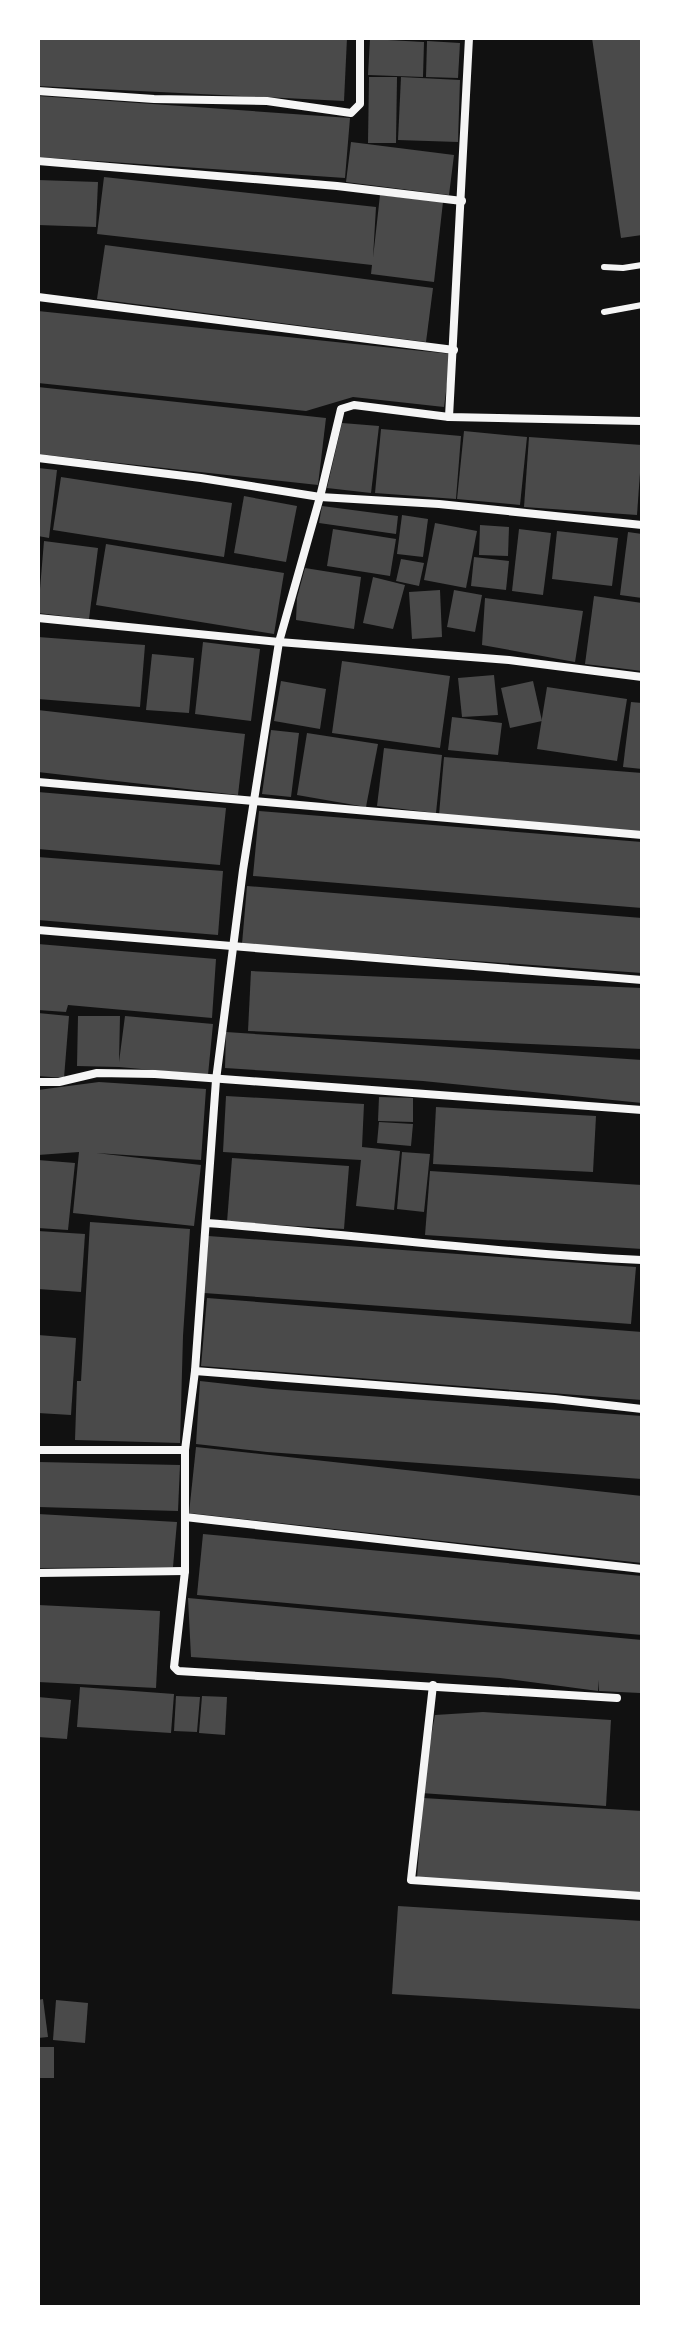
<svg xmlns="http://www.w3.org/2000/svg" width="680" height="2345" font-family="Lato,sans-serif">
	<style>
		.building { fill: #4a4a4a }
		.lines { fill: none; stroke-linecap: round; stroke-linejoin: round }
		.service { stroke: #f5f5f5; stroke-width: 6 }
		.minor { stroke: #f5f5f5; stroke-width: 8 }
	</style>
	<rect width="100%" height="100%" fill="#111"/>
	<g class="building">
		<polygon points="38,38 347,38 344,101 38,86"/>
		<polygon points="592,38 642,38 642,235 621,238"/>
		<polygon points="370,39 424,42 423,77 368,75"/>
		<polygon points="427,41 460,43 458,78 426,77"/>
		<polygon points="369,77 397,77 396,143 368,143"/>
		<polygon points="401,77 460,80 458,142 398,140"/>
		<polygon points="38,96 350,118 345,178 38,157"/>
		<polygon points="351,142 454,155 449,195 346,182"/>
		<polygon points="104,177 376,207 373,258 380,195 443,202 434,282 371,274 372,265 97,234"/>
		<polygon points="38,180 98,182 96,227 38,225"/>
		<polygon points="105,245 433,288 426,342 97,299"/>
		<polygon points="38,311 451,354 444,407 353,397 306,411 38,383"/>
		<polygon points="38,387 326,418 318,485 38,454"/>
		<polygon points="342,423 379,426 371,493 327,488"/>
		<polygon points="381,429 461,436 456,499 375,493"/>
		<polygon points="464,431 527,437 520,505 457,499"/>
		<polygon points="529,437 642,445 637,515 524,507"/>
		<polygon points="38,468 57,470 49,538 38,536"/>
		<polygon points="61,477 232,503 224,557 53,530"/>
		<polygon points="244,496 297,506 286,562 234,553"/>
		<polygon points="322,506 398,516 396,534 319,523"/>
		<polygon points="402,515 428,519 423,557 397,554"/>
		<polygon points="435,523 477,531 466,588 424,580"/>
		<polygon points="480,525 509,527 508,556 479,555"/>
		<polygon points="333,529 396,539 390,576 327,566"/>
		<polygon points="519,529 551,533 543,595 512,591"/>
		<polygon points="557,531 618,538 612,586 552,579"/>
		<polygon points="628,532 642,534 642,598 620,595"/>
		<polygon points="44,541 98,548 89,619 38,613"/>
		<polygon points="106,544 284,573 274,634 96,605"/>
		<polygon points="474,557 509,561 506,590 471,586"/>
		<polygon points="401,559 424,563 419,586 396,581"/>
		<polygon points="305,568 361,577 354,629 296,620 297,598"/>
		<polygon points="373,577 405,585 393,629 363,623"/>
		<polygon points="440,590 442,637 412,639 409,592"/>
		<polygon points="454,590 482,595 475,632 447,627"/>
		<polygon points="594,596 642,603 642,671 585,664"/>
		<polygon points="485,598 583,611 575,662 482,645"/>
		<polygon points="38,637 145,645 140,707 38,699"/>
		<polygon points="203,642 260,649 251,721 195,714"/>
		<polygon points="152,654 194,658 189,713 146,710"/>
		<polygon points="342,661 450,676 440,748 332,733"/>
		<polygon points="494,675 498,715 462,717 458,678"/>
		<polygon points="281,681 326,689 320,729 274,721"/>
		<polygon points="533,681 542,721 510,728 501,688"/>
		<polygon points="547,687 627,699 617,761 537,749"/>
		<polygon points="631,702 642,703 642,769 623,767"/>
		<polygon points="38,710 245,734 238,795 38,772"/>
		<polygon points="452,717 502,723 498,755 448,750"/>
		<polygon points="271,730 299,733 291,797 262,794"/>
		<polygon points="307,733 378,744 366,807 297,795"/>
		<polygon points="384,748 442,755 436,813 377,806"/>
		<polygon points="444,757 642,773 642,832 439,815"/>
		<polygon points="38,792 226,808 220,865 38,849"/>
		<polygon points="259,811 642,842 642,908 253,876"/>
		<polygon points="38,857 223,871 218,935 38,920"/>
		<polygon points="247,886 642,918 642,973 242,944"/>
		<polygon points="38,944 216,959 212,1018 68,1005 66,1012 38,1010"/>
		<polygon points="251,971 642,988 642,1049 248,1031"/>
		<polygon points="38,1013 69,1016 64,1078 38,1076"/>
		<polygon points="78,1016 120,1016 119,1062 125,1016 213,1024 208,1075 119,1067 77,1066"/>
		<polygon points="226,1032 642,1060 642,1103 423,1081 225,1068"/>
		<polygon points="99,1082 206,1089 201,1160 96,1153 201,1165 194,1226 73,1213 79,1152 38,1155 38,1090"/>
		<polygon points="226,1096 364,1104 362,1147 400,1151 394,1210 356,1206 361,1160 223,1152"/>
		<polygon points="379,1097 413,1098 413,1122 378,1121"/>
		<polygon points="436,1107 596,1116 593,1172 433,1164"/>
		<polygon points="379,1122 413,1124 411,1146 377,1143"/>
		<polygon points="402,1152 430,1154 424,1212 397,1209"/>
		<polygon points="232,1158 349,1166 344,1229 227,1222"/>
		<polygon points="38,1160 75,1163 68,1230 38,1228"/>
		<polygon points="430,1171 642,1185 642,1249 425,1235"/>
		<polygon points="90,1222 190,1229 183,1336 180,1443 75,1440 77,1381 81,1381"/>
		<polygon points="38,1231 85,1234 81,1292 38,1289"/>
		<polygon points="208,1236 636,1267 631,1324 204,1293"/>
		<polygon points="207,1298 642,1332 642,1400 201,1366"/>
		<polygon points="38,1335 76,1338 71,1415 38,1413"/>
		<polygon points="200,1381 272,1389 642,1416 642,1479 267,1452 196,1444"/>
		<polygon points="196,1447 642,1496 642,1563 189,1513"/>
		<polygon points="38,1462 180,1465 178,1511 38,1507"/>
		<polygon points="38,1514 177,1522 173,1567 38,1568"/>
		<polygon points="203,1534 642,1576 642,1635 197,1595"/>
		<polygon points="188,1598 642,1640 640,1693 599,1691 599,1680 598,1691 500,1678 191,1657"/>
		<polygon points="38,1605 160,1611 156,1688 38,1682"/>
		<polygon points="80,1687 174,1694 171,1733 77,1727"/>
		<polygon points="176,1696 200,1697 197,1732 174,1731"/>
		<polygon points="202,1696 227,1697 225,1735 199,1733"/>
		<polygon points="38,1697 71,1700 67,1739 38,1737"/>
		<polygon points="483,1712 611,1720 606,1806 421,1793 435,1715"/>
		<polygon points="423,1798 642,1811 642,1895 417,1878"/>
		<polygon points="398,1906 642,1921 642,2009 392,1994"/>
		<polygon points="43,1999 48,2037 38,2038 38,2000"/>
		<polygon points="56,2000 88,2003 85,2043 53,2040"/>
		<rect x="38" y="2047" width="16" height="31"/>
	</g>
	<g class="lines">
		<g class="service">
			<polyline points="604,267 623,268 642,265"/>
			<polyline points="604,312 642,305"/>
		</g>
		<g class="minor">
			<polyline points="38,91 154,99 267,101 351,113 360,104 360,38"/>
			<polyline points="38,161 337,186 462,201"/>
			<polyline points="38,297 454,350"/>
			<polyline points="449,417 469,38"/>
			<polyline points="38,458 201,478 320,497 439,504 642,525"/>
			<polyline points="38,618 279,642 509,660 642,677"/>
			<polyline points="38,782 642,835"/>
			<polyline points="38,930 642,980"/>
			<polyline points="38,1082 59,1082 97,1073 155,1074 642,1110"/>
			<path d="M206,1223C351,1234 496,1253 642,1260"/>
			<polyline points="195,1371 555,1399 642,1409"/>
			<polyline points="38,1450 185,1450"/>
			<polyline points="185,1517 642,1569"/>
			<polyline points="38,1573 185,1571"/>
			<polyline points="433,1685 411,1880 642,1896"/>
			<polyline points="617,1698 178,1671 174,1667 185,1571 185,1450 195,1371 216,1080 243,870 279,642 320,497 341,409 354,405 449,417 642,421"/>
		</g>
	</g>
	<rect width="680" height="2345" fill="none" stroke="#ffffff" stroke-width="80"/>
</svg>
